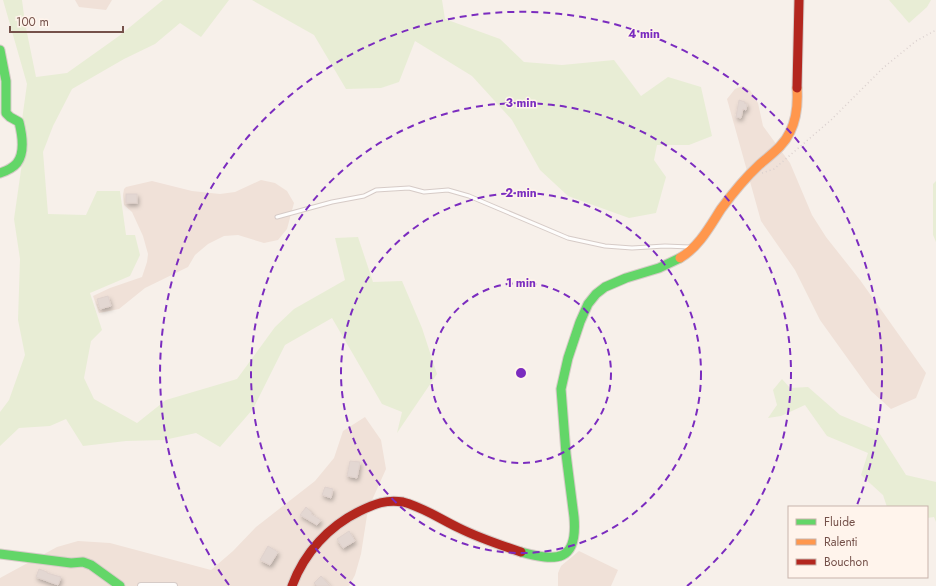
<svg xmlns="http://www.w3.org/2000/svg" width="936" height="586" font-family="Jost,sans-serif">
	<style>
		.residential { fill: #f0e1d8 }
		.green { fill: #e8edd5 }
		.building { fill: #e3d7d2; stroke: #e0d2cd; filter: url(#shadow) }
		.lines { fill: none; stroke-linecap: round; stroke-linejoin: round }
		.lane-casing { stroke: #d6cbc7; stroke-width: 5 }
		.street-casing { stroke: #d6cbc7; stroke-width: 8 }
		.fast-casing { stroke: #d6cbc7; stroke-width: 11 }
		.slow-casing { stroke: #d6cbc7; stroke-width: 11 }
		.jam-casing { stroke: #d6cbc7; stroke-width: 11 }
		.path { stroke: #dad0ce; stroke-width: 1.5; stroke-dasharray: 1 3; stroke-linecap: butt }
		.lane { stroke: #fefdfc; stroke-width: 3 }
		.street { stroke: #fefdfc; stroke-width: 6 }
		.fast { stroke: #63d668; stroke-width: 9 }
		.slow { stroke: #ff974d; stroke-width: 9 }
		.jam { stroke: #b3261e; stroke-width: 9 }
		.ring { fill: none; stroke: #7b2cbf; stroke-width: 2; stroke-dasharray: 7 5 }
		.centre { fill: #7b2cbf; stroke: #fff4ec; stroke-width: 2 }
		.ring-label { font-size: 12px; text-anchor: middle; font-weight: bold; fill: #7b2cbf; stroke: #fff4ec; stroke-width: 3; stroke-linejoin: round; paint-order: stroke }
	</style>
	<defs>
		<filter id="shadow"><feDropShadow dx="1.5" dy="3" stdDeviation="2" flood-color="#0004"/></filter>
	</defs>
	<rect width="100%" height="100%" fill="#f7f0ea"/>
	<g class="residential">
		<polygon points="75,0 112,0 106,10 79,7"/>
		<polygon points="742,86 750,90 758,103 763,126 790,163 812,215 826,237 860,280 926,373 916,398 891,409 871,391 820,320 795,270 761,221 727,99 735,89"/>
		<polygon points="261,180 275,183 287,191 294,203 287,229 278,240 264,243 238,235 224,236 208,244 195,255 188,267 145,288 119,309 99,313 93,296 110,288 142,277 147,262 148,254 143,236 132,212 124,205 123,195 124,189 126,187 152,181 192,191 220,194 235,192"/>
		<polygon points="365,417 381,440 386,469 368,509 361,554 355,575 349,586 0,586 0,578 57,547 78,541 110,543 211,570 233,551 256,527 315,481 334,458 343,431"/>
		<polygon points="579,551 618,570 611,586 558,586 558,573 561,566"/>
	</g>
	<g class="green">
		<polygon points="3,0 22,0 25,23 36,77 67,73 119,36 163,0 229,0 201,37 180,23 155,44 124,59 72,89 53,126 43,152 48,214 86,215 97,191 120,191 126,235 135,235 140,255 130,276 90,293 102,330 91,341 84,378 94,399 137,423 166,400 237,379 275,327 294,309 345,280 335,238 358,237 373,282 402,281 422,328 437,374 397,433 402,412 382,404 332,318 285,345 253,409 220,447 196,433 164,440 126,441 83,446 66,419 50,426 19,428 0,446 0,412 9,400 25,355 18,320 20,259 14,219 25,142 22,120 27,84"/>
		<polygon points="252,0 442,0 445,19 500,39 524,62 562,65 614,60 641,96 668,77 701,87 712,136 689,145 657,145 654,160 666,177 656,213 629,218 568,196 540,170 512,120 472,76 415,41 399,82 381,88 346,89 314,35"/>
		<polygon points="889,0 931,0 927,7 909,23"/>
		<polygon points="936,181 936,242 933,235 933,184"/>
		<polygon points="782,379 790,388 808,387 840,415 878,431 906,475 936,482 936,522 934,517 927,518 927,507 887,507 883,495 861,475 868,453 827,436 805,405 781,416 768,418 777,405 773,390"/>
	</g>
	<g class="building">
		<polygon points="739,100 745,102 744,103 747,104 746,110 743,109 741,118 736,117"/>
		<rect x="126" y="194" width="11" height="9"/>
		<polygon points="108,296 111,306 100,309 97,299"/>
		<polygon points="350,461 360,462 357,478 347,476"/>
		<polygon points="325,487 333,489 331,498 322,495"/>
		<polygon points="306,507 312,513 311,514 321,520 317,525 300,515"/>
		<polygon points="349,531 355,541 343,548 337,539"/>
		<polygon points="268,546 278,552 270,565 260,560"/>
		<polygon points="39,569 47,572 47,573 61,577 58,585 36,577"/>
		<polygon points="321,576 330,586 317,586 314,583"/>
	</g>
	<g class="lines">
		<g class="lane-casing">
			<polyline id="lane" points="277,217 332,202 364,196 376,190 409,188 424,192 448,190 469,196 568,238 605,246 632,248 665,246 690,247"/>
		</g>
		<g class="street-casing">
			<polyline id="street" points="141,586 174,586"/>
		</g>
		<g class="fast-casing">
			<g id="fast">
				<path d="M0,50L6,81V113L10,117L19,122C22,134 25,153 17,163C13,168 6,171 0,173"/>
				<path d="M521,552C557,562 578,562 574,517L566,454L561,389L568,358L580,322L588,304L596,294L605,287L626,278L659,268L680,258"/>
				<polyline points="0,554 71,563 83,562 91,565 120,586"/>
			</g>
		</g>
		<g class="slow-casing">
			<path id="slow" d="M680,258C699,247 710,226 721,209C732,194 745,178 759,165C770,155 783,147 790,132C797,118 798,103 797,88"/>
		</g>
		<g class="jam-casing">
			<g id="jam">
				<polyline points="797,88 799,0"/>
				<path d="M292,586C304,553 329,526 360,511C374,504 387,499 403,502C423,507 440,519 459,528C479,538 500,545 521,552"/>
			</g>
		</g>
		<polyline class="path" points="762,173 774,169 831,120 883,68 916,41 936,30"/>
		<use href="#lane" class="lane"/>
		<use href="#street" class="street"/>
		<use href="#fast" class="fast"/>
		<use href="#slow" class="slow"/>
		<use href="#jam" class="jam"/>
	</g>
	<g class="ring">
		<circle cx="521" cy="373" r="90"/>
		<circle cx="521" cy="373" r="180"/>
		<path d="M355 586A270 270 0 1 1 687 586"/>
		<path d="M229 585A361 361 0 1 1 857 505"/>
	</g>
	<circle cx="521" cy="373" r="6" class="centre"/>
	<g class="ring-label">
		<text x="644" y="38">4 min</text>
		<text x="521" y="107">3 min</text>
		<text x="521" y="197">2 min</text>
		<text x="521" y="287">1 min</text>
	</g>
	<rect x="788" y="506" width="140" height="72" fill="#fff4ec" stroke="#c8b3ab"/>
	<rect x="796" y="519" width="20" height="6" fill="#63d668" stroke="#c8b3ab"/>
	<text x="824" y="526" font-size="12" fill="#75514a">Fluide</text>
	<rect x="796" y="539" width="20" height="6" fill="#ff974d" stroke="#c8b3ab"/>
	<text x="824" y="546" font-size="12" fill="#75514a">Ralenti</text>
	<rect x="796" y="559" width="20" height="6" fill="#b3261e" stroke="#c8b3ab"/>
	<text x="824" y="566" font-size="12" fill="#75514a">Bouchon</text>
	<path d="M10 26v6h113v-6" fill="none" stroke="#75514a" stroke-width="2"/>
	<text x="16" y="26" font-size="12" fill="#75514a" stroke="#fff4ec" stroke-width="3" paint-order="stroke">100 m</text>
</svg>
